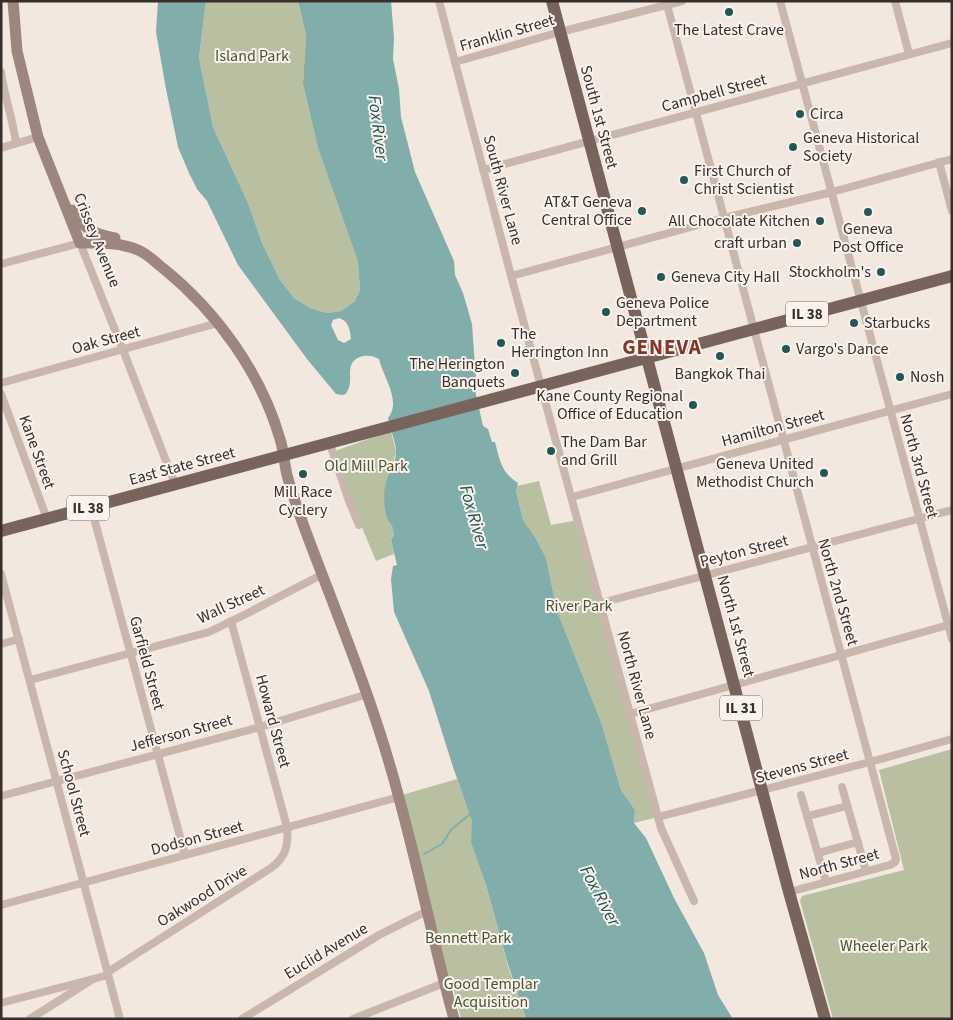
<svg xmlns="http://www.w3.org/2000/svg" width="953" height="1020" font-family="'Source Sans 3',sans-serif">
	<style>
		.green { fill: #b8c0a1 }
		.water { fill: #81adab; fill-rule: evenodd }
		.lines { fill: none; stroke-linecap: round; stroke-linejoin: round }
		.stream { stroke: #81adab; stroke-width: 2 }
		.street { stroke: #c9b7ad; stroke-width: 8 }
		.secondary { stroke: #9d867e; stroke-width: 11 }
		.primary { stroke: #79645d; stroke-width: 12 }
		.poi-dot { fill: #235756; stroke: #f9f2ed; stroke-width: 2 }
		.labels { text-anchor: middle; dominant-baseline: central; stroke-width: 4; stroke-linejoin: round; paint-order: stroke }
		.shield { fill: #f9f2ed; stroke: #726965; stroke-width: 1 }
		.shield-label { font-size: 15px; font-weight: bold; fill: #382e2b }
		.poi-label { font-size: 16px; fill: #382e2b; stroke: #f9f2ed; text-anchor: start }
		.street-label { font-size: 16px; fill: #382e2b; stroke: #f9f2ed }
		.park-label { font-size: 16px; fill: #4a5530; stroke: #f9f2ed }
		.water-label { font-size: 18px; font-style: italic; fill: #235756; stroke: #f9f2ed }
		.district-label { font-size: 21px; font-weight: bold; letter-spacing: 1px; fill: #823729; stroke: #f9f2ed }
	</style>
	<rect width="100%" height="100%" fill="#f2e8e0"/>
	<g class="green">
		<polygon points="206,1 298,1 306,35 303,84 318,148 358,262 360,290 355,301 341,311 327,313 310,308 294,298 280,280 262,243 248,203 213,127 199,58"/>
		<polygon points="391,431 396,452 390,474 386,483 394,535 391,540 394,554 376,561 351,501 335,451"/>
		<polygon points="539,481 551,525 578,520 658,817 634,823 635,810 621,790 601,722 557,611 546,558 535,537 523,520 516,491 517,486"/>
		<polygon points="952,749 952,1019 833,1019 800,901 802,896 904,870 879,770"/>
		<polygon points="457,779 473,820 471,843 486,885 507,963 526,1019 461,1019 451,978 446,979 402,795"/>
	</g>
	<path class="water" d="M158,1H206L199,58L213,127L248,203L262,243L280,280L294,298L310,308L327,313L341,311L355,301L360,290L358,262L318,148L303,84L306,35L298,1H391L394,38L393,59L399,89L401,117L415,172L454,261L455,275L463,293L472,324L476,380L473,381L483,426L488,429L492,442H495C500,461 501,472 518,483L516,491L523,520L535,537L546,558L557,611L601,722L621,790L635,810L634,823L646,838L674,898L704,953L718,995L733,1019H526L506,958L486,885L471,843L472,820L454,770L429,691L394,612L391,579L393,566L397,565L391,540L394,535L392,525C383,519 383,492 386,482C389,472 396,463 396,452C396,442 390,429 388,418C402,401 383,377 379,359C374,356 369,355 363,356C343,361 354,378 348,390C346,394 346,394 342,395L336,394L307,359L238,265L207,201L197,189L189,173L178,147L166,89L156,32ZM339,318C349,321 350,330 351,339L344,343L338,340L331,325L333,320Z"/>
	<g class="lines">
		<polyline class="stream" points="424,854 442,844 451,830 470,814"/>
		<g class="street">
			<polyline points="439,1 510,272 661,828 694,901"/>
			<polyline points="666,1 896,859 895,862 890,865 789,892"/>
			<polyline points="780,1 952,639"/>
			<polyline points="895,1 909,54"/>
			<polyline points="455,62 560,32 682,1"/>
			<path d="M1,72C4,96 13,119 16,143"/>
			<polyline points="1,148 38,137"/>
			<polyline points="939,162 952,211"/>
			<polyline points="483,170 952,43"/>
			<polyline points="1,264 80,243 123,350 175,484"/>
			<polyline points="511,276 724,218 832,192 952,159"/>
			<polyline points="1,383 218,323"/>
			<polyline points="1,394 47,519"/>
			<polyline points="330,444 349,501 359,525"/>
			<polyline points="572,497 952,394"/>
			<polyline points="91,507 185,855"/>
			<polyline points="1,574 120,1019"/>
			<polyline points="601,603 952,510"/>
			<polyline points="1,644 19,639"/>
			<polyline points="30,680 209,632 244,615 323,574"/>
			<polyline points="630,714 952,624"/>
			<polyline points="842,787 866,871"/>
			<polyline points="801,795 826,882"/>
			<polyline points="1,796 260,727 368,694"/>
			<polyline points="808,816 847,806"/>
			<polyline points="658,817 870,762 952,739"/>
			<polyline points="818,853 858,842"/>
			<polyline points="1,905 399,797"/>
			<path d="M108,972L271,868C286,857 289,845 287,827L231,621"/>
			<polyline points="1,1003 93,979"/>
			<polyline points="30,1019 93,979 108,975"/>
			<polyline points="242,1019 379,935 427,911"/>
			<polyline points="353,1019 444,983"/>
		</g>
		<g class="secondary">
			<path d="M13,1L17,51L38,137L80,243C100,243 119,242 138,250C148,254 156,263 164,269C217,312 261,373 280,439C284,451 284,463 287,475C293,497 301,519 309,540C341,625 376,709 399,798C419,871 434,946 454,1019"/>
			<path d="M72,210C84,229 93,234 115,238"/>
		</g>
		<g class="primary">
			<polyline points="552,1 789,892 825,1019"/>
			<polyline points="1,531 952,276"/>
		</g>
	</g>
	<g class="poi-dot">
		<circle cx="729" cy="12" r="5"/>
		<circle cx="800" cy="114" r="5"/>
		<circle cx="793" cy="147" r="5"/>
		<circle cx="684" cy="180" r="5"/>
		<circle cx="642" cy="211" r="5"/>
		<circle cx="868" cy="212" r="5"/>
		<circle cx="820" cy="221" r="5"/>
		<circle cx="797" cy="243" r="5"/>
		<circle cx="881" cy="272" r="5"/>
		<circle cx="661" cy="277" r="5"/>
		<circle cx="606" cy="312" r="5"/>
		<circle cx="854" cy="323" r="5"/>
		<circle cx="501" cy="343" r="5"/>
		<circle cx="786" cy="349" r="5"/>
		<circle cx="720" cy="356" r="5"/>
		<circle cx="515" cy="373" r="5"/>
		<circle cx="900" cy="377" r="5"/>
		<circle cx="693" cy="405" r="5"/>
		<circle cx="551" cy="451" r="5"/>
		<circle cx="824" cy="473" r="5"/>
		<circle cx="303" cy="474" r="5"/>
	</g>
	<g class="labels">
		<g class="shield">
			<rect x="786" y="301.5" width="42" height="25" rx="4"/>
			<rect x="67" y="495.5" width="42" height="25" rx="4"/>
			<rect x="720" y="695.5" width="42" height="25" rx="4"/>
		</g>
		<g class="shield-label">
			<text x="807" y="314">IL 38</text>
			<text x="88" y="508">IL 38</text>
			<text x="741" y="708">IL 31</text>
		</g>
		<g class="poi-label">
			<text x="729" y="30" text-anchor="middle">The Latest Crave</text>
			<text x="810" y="114">Circa</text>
			<text x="803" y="138">Geneva Historical<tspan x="803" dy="18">Society</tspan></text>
			<text x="694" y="171">First Church of<tspan x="694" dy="18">Christ Scientist</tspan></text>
			<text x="632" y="202" text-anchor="end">AT&amp;T Geneva<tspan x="632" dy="18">Central Office</tspan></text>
			<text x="810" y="221" text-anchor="end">All Chocolate Kitchen</text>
			<text x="868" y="229" text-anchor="middle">Geneva<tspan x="868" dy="18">Post Office</tspan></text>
			<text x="787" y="243" text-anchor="end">craft urban</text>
			<text x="871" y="272" text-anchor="end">Stockholm's</text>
			<text x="671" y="277">Geneva City Hall</text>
			<text x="616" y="303">Geneva Police<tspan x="616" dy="18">Department</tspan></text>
			<text x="864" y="323">Starbucks</text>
			<text x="511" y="334">The<tspan x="511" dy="18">Herrington Inn</tspan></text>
			<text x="796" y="349">Vargo's Dance</text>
			<text x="505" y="364" text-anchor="end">The Herington<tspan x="505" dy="18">Banquets</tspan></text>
			<text x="720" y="374" text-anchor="middle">Bangkok Thai</text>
			<text x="910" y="377">Nosh</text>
			<text x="683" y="396" text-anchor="end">Kane County Regional<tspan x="683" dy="18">Office of Education</tspan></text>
			<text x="561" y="442">The Dam Bar<tspan x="561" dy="18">and Grill</tspan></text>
			<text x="814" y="464" text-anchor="end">Geneva United<tspan x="814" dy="18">Methodist Church</tspan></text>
			<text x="303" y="492" text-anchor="middle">Mill Race<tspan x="303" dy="18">Cyclery</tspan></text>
		</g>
		<g class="street-label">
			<text transform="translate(507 33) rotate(-16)">Franklin Street</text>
			<text transform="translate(714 93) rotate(-15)">Campbell Street</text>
			<text transform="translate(599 117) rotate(75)">South 1st Street</text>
			<text transform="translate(503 190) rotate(75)">South River Lane</text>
			<text transform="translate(97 240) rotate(68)">Crissey Avenue</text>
			<text transform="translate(106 340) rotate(-15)">Oak Street</text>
			<text transform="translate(773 428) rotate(-15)">Hamilton Street</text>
			<text transform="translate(37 452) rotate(70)">Kane Street</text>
			<text transform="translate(182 466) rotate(-15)">East State Street</text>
			<text transform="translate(919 466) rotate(75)">North 3rd Street</text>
			<text transform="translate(744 551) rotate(-14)">Peyton Street</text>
			<text transform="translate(838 592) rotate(74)">North 2nd Street</text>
			<text transform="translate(231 604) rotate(-25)">Wall Street</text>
			<text transform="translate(736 626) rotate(75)">North 1st Street</text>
			<text transform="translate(147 663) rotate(75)">Garfield Street</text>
			<text transform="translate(637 685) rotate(75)">North River Lane</text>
			<text transform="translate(273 721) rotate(75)">Howard Street</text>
			<text transform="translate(181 733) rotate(-15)">Jefferson Street</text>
			<text transform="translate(802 766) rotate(-15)">Stevens Street</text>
			<text transform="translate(74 793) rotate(75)">School Street</text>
			<text transform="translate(197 838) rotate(-15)">Dodson Street</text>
			<text transform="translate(839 864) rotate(-15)">North Street</text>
			<text transform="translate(202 896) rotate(-32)">Oakwood Drive</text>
			<text transform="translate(326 951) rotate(-31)">Euclid Avenue</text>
		</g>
		<g class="park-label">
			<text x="252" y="56">Island Park</text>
			<text x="366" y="466">Old Mill Park</text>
			<text x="579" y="606">River Park</text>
			<text x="468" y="938">Bennett Park</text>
			<text x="884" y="946">Wheeler Park</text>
			<text x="491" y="984">Good Templar<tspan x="491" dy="18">Acquisition</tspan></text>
		</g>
		<g class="water-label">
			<text transform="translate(378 128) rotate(83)">Fox River</text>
			<text transform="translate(474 517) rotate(74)">Fox River</text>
			<text transform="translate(600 896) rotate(62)">Fox River</text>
		</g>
		<g class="district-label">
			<text x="662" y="347">GENEVA</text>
		</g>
	</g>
	<rect width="953" height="1020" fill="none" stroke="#382e2b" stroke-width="5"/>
</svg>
